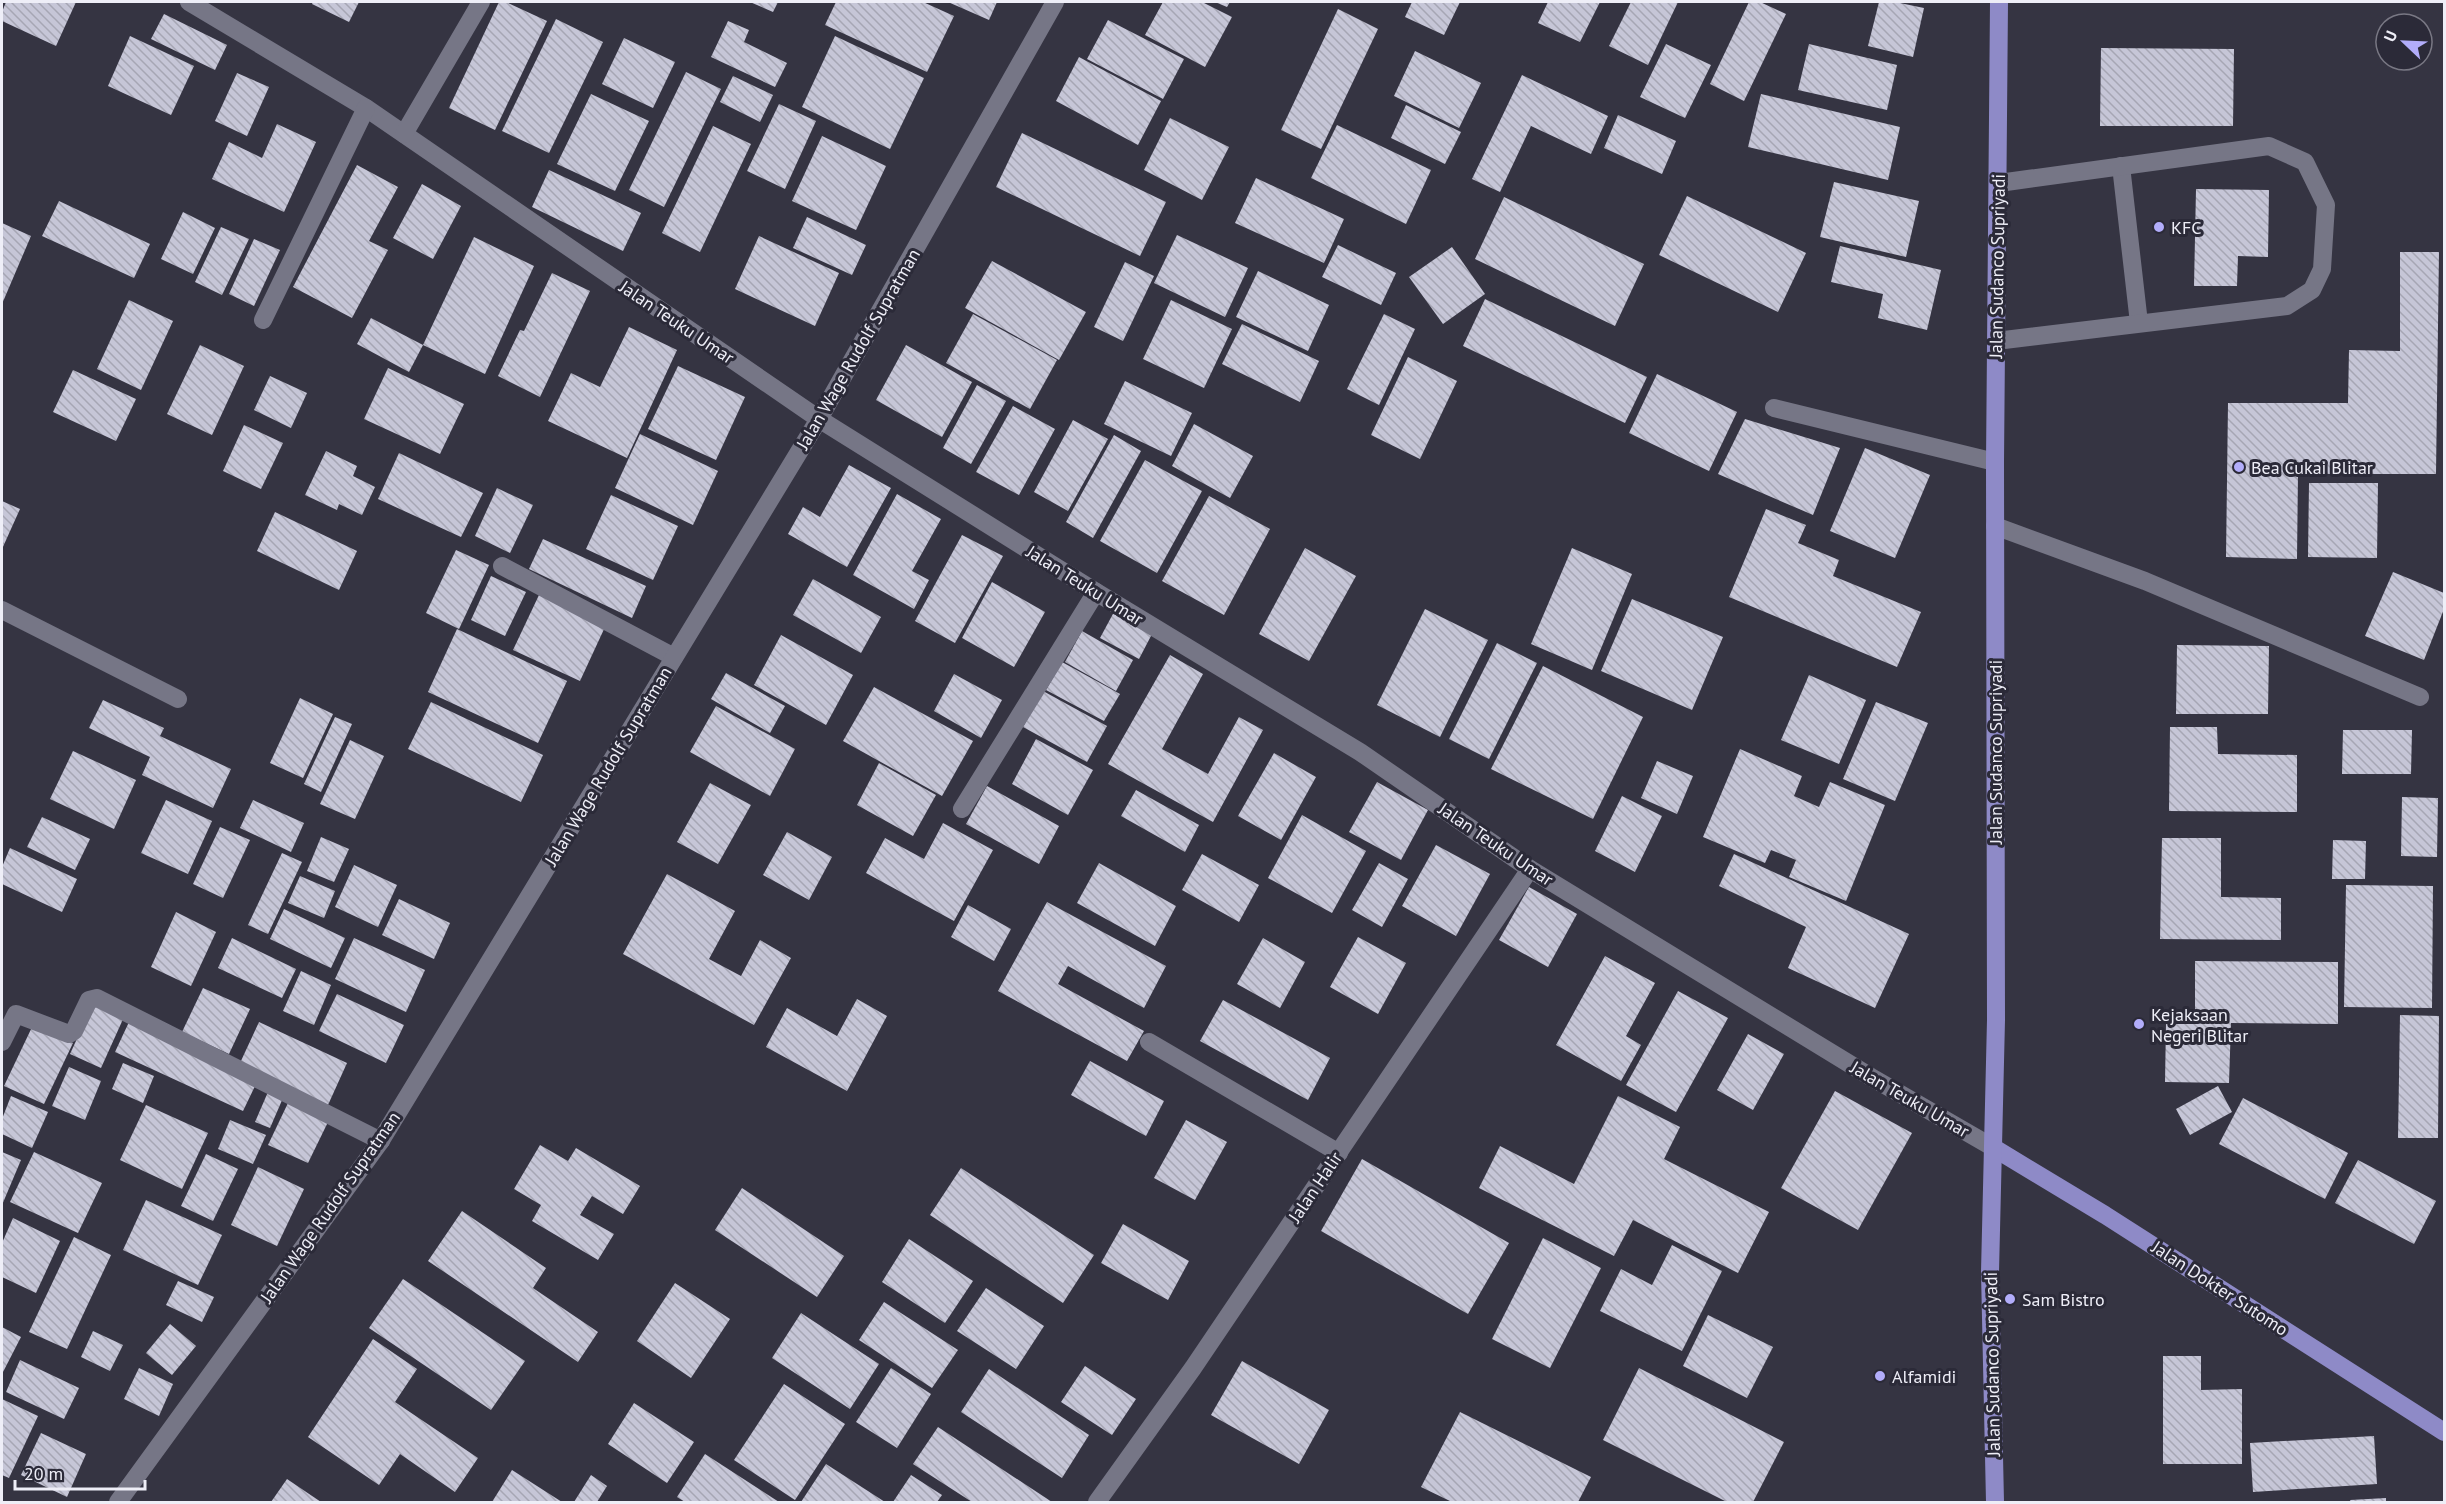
<svg xmlns="http://www.w3.org/2000/svg" width="2446" height="1504" font-family="'PT Sans',sans-serif">
	<style>
		.building { fill: url(#building-back-hatch) }
		.lines { fill: none; stroke-linecap: round; stroke-linejoin: round }
		.minor { stroke: #767686; stroke-width: 18 }
		.major { stroke: #8e8ac7; stroke-width: 18 }
		.poi-dot { fill: #b2adfa; stroke: #2b2a38; stroke-width: 2 }
		.labels { text-anchor: middle; dominant-baseline: central; stroke-width: 6; stroke-linejoin: round; paint-order: stroke }
		.poi-label { font-size: 18px; fill: #eeeef7; stroke: #2b2a38; text-anchor: start }
		.street-label { font-size: 18px; fill: #eeeef7; stroke: #2b2a38 }
	</style>
	<defs>
		<pattern id="building-back-hatch" width="6" height="6" patternUnits="userSpaceOnUse" patternTransform="scale(1.5)"><rect width="6" height="6" fill="#c6c6d7"/><path d="M-1 5l2 2M0 0l6 6M5-1l2 2" fill="none" stroke="#a6a6b4"/></pattern>
	</defs>
	<rect width="100%" height="100%" fill="#353442"/>
	<g class="building">
		<polygon points="6,2 76,2 56,46 2,21 2,12"/>
		<polygon points="313,2 359,2 349,22 312,4"/>
		<polygon points="499,2 506,2 547,21 495,130 449,108"/>
		<polygon points="750,2 778,2 773,12"/>
		<polygon points="836,2 923,2 954,16 927,72 825,25"/>
		<polygon points="948,2 997,2 989,20"/>
		<polygon points="1163,2 1202,2 1232,17 1205,67 1145,35"/>
		<polygon points="1215,2 1230,2 1227,7"/>
		<polygon points="1412,2 1460,2 1444,35 1405,17"/>
		<polygon points="1548,2 1600,2 1580,42 1538,23"/>
		<polygon points="1631,2 1678,2 1648,65 1609,46"/>
		<polygon points="1749,2 1760,2 1786,14 1744,101 1710,84"/>
		<polygon points="1879,2 1895,2 1924,8 1913,57 1868,46"/>
		<polygon points="1338,9 1378,29 1321,149 1281,130"/>
		<polygon points="164,14 227,45 215,70 151,39"/>
		<polygon points="556,19 603,42 549,153 502,131"/>
		<polygon points="1108,20 1184,59 1163,99 1087,59"/>
		<polygon points="728,21 749,30 744,42 787,63 775,87 711,57"/>
		<polygon points="130,36 194,66 171,115 108,86"/>
		<polygon points="835,36 924,78 890,149 802,107"/>
		<polygon points="624,38 675,62 653,108 602,84"/>
		<polygon points="1666,44 1711,65 1685,118 1640,97"/>
		<polygon points="1809,44 1897,65 1887,110 1798,90"/>
		<polygon points="2101,48 2234,49 2233,126 2100,126"/>
		<polygon points="1415,51 1481,83 1459,128 1394,96"/>
		<polygon points="1079,57 1161,101 1138,145 1056,101"/>
		<polygon points="686,72 721,89 664,207 629,190"/>
		<polygon points="237,73 269,87 247,136 215,121"/>
		<polygon points="1522,75 1608,116 1591,154 1531,126 1500,192 1472,179"/>
		<polygon points="733,76 773,95 760,122 720,102"/>
		<polygon points="591,94 649,121 615,191 557,164"/>
		<polygon points="1761,94 1900,127 1888,180 1748,147"/>
		<polygon points="779,104 816,121 785,189 747,171"/>
		<polygon points="1406,105 1461,132 1445,164 1391,138"/>
		<polygon points="1618,115 1676,141 1662,174 1604,148"/>
		<polygon points="1170,118 1229,147 1202,200 1144,170"/>
		<polygon points="277,124 316,142 284,212 212,179 229,142 262,158"/>
		<polygon points="1337,125 1431,170 1406,224 1311,178"/>
		<polygon points="713,126 751,144 700,252 662,233"/>
		<polygon points="1022,133 1166,202 1140,256 996,187"/>
		<polygon points="822,136 886,166 856,230 792,201"/>
		<polygon points="357,165 398,187 369,241 388,250 352,318 293,287"/>
		<polygon points="549,170 641,213 623,251 532,207"/>
		<polygon points="1256,178 1344,219 1324,263 1235,223"/>
		<polygon points="1834,182 1919,201 1906,257 1820,237"/>
		<polygon points="422,184 461,206 433,259 393,238"/>
		<polygon points="2196,189 2269,190 2268,257 2238,256 2237,286 2194,286"/>
		<polygon points="1687,196 1806,253 1778,312 1659,255"/>
		<polygon points="1504,197 1644,264 1615,326 1475,259"/>
		<polygon points="59,201 150,244 134,278 42,236"/>
		<polygon points="183,212 215,228 193,274 161,259"/>
		<polygon points="807,217 866,245 852,275 793,248"/>
		<polygon points="2,223 31,236 2,304"/>
		<polygon points="221,227 249,239 222,295 195,282"/>
		<polygon points="1177,235 1248,268 1225,317 1154,283"/>
		<polygon points="759,236 839,273 815,326 735,289"/>
		<polygon points="474,237 534,266 485,374 423,345"/>
		<polygon points="254,239 280,250 254,306 229,294"/>
		<polygon points="1338,245 1396,273 1381,305 1322,277"/>
		<polygon points="1840,246 1941,270 1927,330 1878,318 1883,294 1831,282"/>
		<polygon points="1452,247 1485,294 1443,324 1409,277"/>
		<polygon points="2400,252 2439,252 2436,474 2298,474 2297,559 2226,557 2228,403 2348,403 2349,350 2400,351"/>
		<polygon points="992,261 1086,312 1059,360 965,308"/>
		<polygon points="1125,262 1154,276 1123,341 1094,327"/>
		<polygon points="1258,271 1329,305 1308,351 1236,317"/>
		<polygon points="552,273 590,291 540,397 498,376 520,330 524,331"/>
		<polygon points="1485,299 1647,377 1625,423 1463,346"/>
		<polygon points="129,300 173,321 141,390 97,369"/>
		<polygon points="1171,300 1232,329 1204,388 1143,359"/>
		<polygon points="973,314 1057,360 1030,409 946,363"/>
		<polygon points="1384,314 1415,329 1379,405 1347,389"/>
		<polygon points="371,318 423,345 409,372 357,344"/>
		<polygon points="1242,324 1319,361 1300,402 1222,364"/>
		<polygon points="629,327 677,350 627,458 548,421 571,373 600,387"/>
		<polygon points="200,345 244,366 212,435 167,414"/>
		<polygon points="906,345 972,382 942,437 876,400"/>
		<polygon points="1408,357 1457,381 1420,459 1371,435"/>
		<polygon points="678,366 745,397 716,460 648,429"/>
		<polygon points="388,368 464,404 440,454 364,419"/>
		<polygon points="73,370 136,399 116,441 53,412"/>
		<polygon points="1657,374 1737,412 1709,471 1629,433"/>
		<polygon points="270,376 307,393 291,428 254,410"/>
		<polygon points="1125,381 1192,413 1171,456 1104,424"/>
		<polygon points="977,385 1006,401 971,464 943,448"/>
		<polygon points="1013,406 1055,429 1019,495 976,472"/>
		<polygon points="1745,419 1840,448 1813,515 1718,474"/>
		<polygon points="1073,420 1108,439 1068,511 1034,492"/>
		<polygon points="1194,424 1253,456 1230,498 1172,466"/>
		<polygon points="244,425 283,443 261,489 223,471"/>
		<polygon points="640,434 718,471 693,525 615,488"/>
		<polygon points="1114,435 1141,451 1093,538 1066,522"/>
		<polygon points="1865,448 1930,475 1895,558 1830,531"/>
		<polygon points="326,451 357,466 353,476 375,487 362,515 339,504 337,510 305,495"/>
		<polygon points="399,453 483,493 461,537 378,499"/>
		<polygon points="1145,460 1202,491 1157,573 1100,541"/>
		<polygon points="849,465 891,488 847,567 788,534 803,507 820,517"/>
		<polygon points="2309,483 2378,483 2377,558 2308,557"/>
		<polygon points="497,488 533,505 510,553 475,536"/>
		<polygon points="897,494 941,519 912,571 929,580 914,609 853,575"/>
		<polygon points="611,495 678,526 653,580 586,549"/>
		<polygon points="1209,496 1270,529 1224,615 1162,581"/>
		<polygon points="2,501 20,509 2,549"/>
		<polygon points="1766,509 1806,525 1798,543 1839,560 1833,576 1921,612 1897,667 1729,597"/>
		<polygon points="275,512 357,551 339,590 257,551"/>
		<polygon points="962,535 1003,556 955,643 915,621"/>
		<polygon points="543,539 646,586 632,618 529,569"/>
		<polygon points="1305,548 1356,576 1309,661 1259,634"/>
		<polygon points="1572,548 1632,574 1592,670 1531,644"/>
		<polygon points="456,550 489,565 459,629 426,613"/>
		<polygon points="2393,572 2444,593 2444,609 2424,660 2365,636"/>
		<polygon points="491,576 526,592 505,636 471,620"/>
		<polygon points="813,579 881,617 861,653 793,615"/>
		<polygon points="992,582 1045,612 1014,667 962,638"/>
		<polygon points="539,595 605,627 580,681 513,650"/>
		<polygon points="1632,599 1723,637 1692,710 1601,671"/>
		<polygon points="1425,609 1488,640 1440,737 1377,705"/>
		<polygon points="1114,612 1152,634 1139,659 1100,638"/>
		<polygon points="457,629 567,681 538,743 428,692"/>
		<polygon points="1082,631 1133,660 1116,691 1065,662"/>
		<polygon points="781,635 853,675 826,725 754,685"/>
		<polygon points="1497,643 1537,663 1489,759 1449,739"/>
		<polygon points="2177,645 2269,646 2268,714 2176,714"/>
		<polygon points="1170,655 1203,674 1162,749 1208,774 1239,717 1263,730 1213,822 1108,764"/>
		<polygon points="1062,662 1120,694 1104,721 1046,690"/>
		<polygon points="1543,666 1643,717 1593,819 1491,769"/>
		<polygon points="726,673 785,706 770,733 711,699"/>
		<polygon points="954,674 1002,700 981,738 934,711"/>
		<polygon points="1809,675 1866,700 1839,764 1781,740"/>
		<polygon points="874,687 973,741 942,796 843,741"/>
		<polygon points="1043,691 1107,726 1087,762 1023,727"/>
		<polygon points="300,698 333,714 303,778 270,763"/>
		<polygon points="103,700 164,728 160,736 231,769 213,808 142,775 150,757 89,728"/>
		<polygon points="431,702 543,755 521,802 408,749"/>
		<polygon points="1876,702 1928,723 1895,801 1843,779"/>
		<polygon points="716,706 795,749 770,796 690,752"/>
		<polygon points="335,717 352,724 321,792 304,784"/>
		<polygon points="2170,727 2217,727 2218,754 2297,755 2297,812 2169,811"/>
		<polygon points="2343,730 2412,730 2411,774 2342,774"/>
		<polygon points="1036,739 1093,770 1068,815 1012,784"/>
		<polygon points="350,740 384,756 355,819 320,804"/>
		<polygon points="1740,749 1802,776 1794,796 1819,807 1830,782 1885,805 1846,901 1789,877 1796,860 1771,850 1765,863 1703,837"/>
		<polygon points="73,751 136,780 114,829 50,799"/>
		<polygon points="1274,753 1316,777 1281,840 1238,816"/>
		<polygon points="1657,761 1693,776 1677,814 1641,798"/>
		<polygon points="879,763 936,795 913,836 857,805"/>
		<polygon points="1377,782 1428,810 1401,860 1349,832"/>
		<polygon points="710,783 751,805 718,864 677,842"/>
		<polygon points="987,786 1059,826 1039,864 966,824"/>
		<polygon points="1136,790 1199,825 1185,852 1121,816"/>
		<polygon points="1622,796 1662,816 1635,872 1595,851"/>
		<polygon points="2402,797 2438,798 2437,857 2401,856"/>
		<polygon points="166,800 212,821 188,874 141,853"/>
		<polygon points="253,800 304,823 291,852 240,828"/>
		<polygon points="1302,815 1366,851 1332,913 1268,878"/>
		<polygon points="42,817 90,839 75,870 27,847"/>
		<polygon points="943,823 993,850 954,921 866,873 885,838 924,859"/>
		<polygon points="220,827 250,840 223,898 193,884"/>
		<polygon points="787,832 832,857 809,900 763,875"/>
		<polygon points="321,837 349,849 334,882 307,871"/>
		<polygon points="2162,838 2221,838 2221,897 2281,898 2281,940 2160,939"/>
		<polygon points="2333,840 2366,841 2365,879 2332,879"/>
		<polygon points="1436,845 1490,874 1456,936 1402,906"/>
		<polygon points="10,848 77,879 62,912 2,884 2,867"/>
		<polygon points="282,853 302,862 268,934 248,925"/>
		<polygon points="1202,854 1259,885 1239,922 1182,890"/>
		<polygon points="1734,854 1909,934 1875,1008 1788,968 1806,927 1719,886"/>
		<polygon points="1099,863 1176,906 1155,946 1077,903"/>
		<polygon points="1379,863 1408,879 1382,927 1352,910"/>
		<polygon points="354,865 397,885 378,927 335,907"/>
		<polygon points="667,874 735,911 709,959 741,976 760,940 791,958 754,1025 623,954"/>
		<polygon points="300,876 335,891 324,918 288,903"/>
		<polygon points="2346,885 2433,886 2432,1008 2344,1007"/>
		<polygon points="1529,887 1577,914 1548,967 1499,940"/>
		<polygon points="399,899 450,923 434,959 382,935"/>
		<polygon points="1047,902 1166,966 1144,1008 1068,966 1058,984 1144,1031 1127,1061 998,991"/>
		<polygon points="968,905 1011,929 994,961 951,937"/>
		<polygon points="284,909 345,938 331,968 270,939"/>
		<polygon points="176,912 216,932 191,986 151,967"/>
		<polygon points="1358,937 1406,963 1378,1014 1330,987"/>
		<polygon points="232,938 296,969 282,998 218,968"/>
		<polygon points="354,938 425,970 406,1012 335,979"/>
		<polygon points="1263,938 1305,962 1280,1008 1237,984"/>
		<polygon points="1605,956 1655,983 1626,1036 1641,1045 1621,1081 1556,1045"/>
		<polygon points="2195,961 2338,962 2338,1024 2231,1023 2229,1083 2165,1082 2166,1024 2206,1024 2195,1023"/>
		<polygon points="301,971 331,985 314,1025 283,1011"/>
		<polygon points="203,988 250,1009 229,1054 182,1032"/>
		<polygon points="1678,991 1728,1018 1676,1112 1626,1085"/>
		<polygon points="337,994 404,1025 386,1063 319,1031"/>
		<polygon points="857,999 887,1016 847,1091 766,1047 787,1008 837,1036"/>
		<polygon points="1223,1000 1330,1058 1308,1100 1200,1041"/>
		<polygon points="93,1004 124,1017 101,1068 70,1054"/>
		<polygon points="2400,1015 2439,1016 2438,1138 2398,1138"/>
		<polygon points="129,1022 257,1082 243,1111 115,1052"/>
		<polygon points="259,1022 347,1063 328,1105 240,1063"/>
		<polygon points="33,1025 73,1043 44,1104 4,1086"/>
		<polygon points="1748,1034 1784,1054 1753,1110 1717,1090"/>
		<polygon points="1090,1061 1164,1101 1146,1136 1071,1095"/>
		<polygon points="123,1063 154,1076 143,1103 112,1089"/>
		<polygon points="69,1067 101,1081 85,1120 52,1106"/>
		<polygon points="2218,1086 2232,1112 2190,1135 2176,1109"/>
		<polygon points="1835,1091 1912,1133 1858,1230 1781,1188"/>
		<polygon points="268,1092 283,1098 270,1128 255,1122"/>
		<polygon points="11,1096 48,1112 32,1148 2,1134 2,1119"/>
		<polygon points="1618,1096 1680,1127 1664,1159 1769,1212 1738,1273 1633,1220 1614,1256 1479,1188 1500,1146 1574,1184"/>
		<polygon points="2243,1098 2348,1153 2325,1199 2219,1144"/>
		<polygon points="288,1103 328,1122 308,1163 268,1145"/>
		<polygon points="146,1105 208,1133 182,1189 120,1160"/>
		<polygon points="230,1120 266,1135 253,1164 218,1149"/>
		<polygon points="1186,1120 1227,1142 1195,1200 1154,1178"/>
		<polygon points="540,1145 568,1161 576,1148 640,1186 623,1214 592,1196 580,1215 614,1234 598,1260 532,1221 541,1205 514,1189"/>
		<polygon points="2,1152 21,1160 2,1205"/>
		<polygon points="34,1152 102,1183 78,1233 10,1202"/>
		<polygon points="206,1154 238,1169 213,1221 181,1206"/>
		<polygon points="1362,1159 1509,1243 1468,1314 1321,1231"/>
		<polygon points="2358,1160 2436,1201 2414,1244 2335,1203"/>
		<polygon points="258,1167 304,1189 277,1246 231,1225"/>
		<polygon points="961,1168 1094,1255 1063,1303 930,1215"/>
		<polygon points="742,1188 844,1256 817,1297 715,1230"/>
		<polygon points="146,1200 222,1235 198,1285 123,1250"/>
		<polygon points="462,1211 546,1268 533,1288 598,1332 578,1362 428,1261"/>
		<polygon points="13,1218 60,1241 36,1293 2,1277 2,1243"/>
		<polygon points="1123,1224 1189,1261 1168,1300 1101,1263"/>
		<polygon points="74,1237 111,1255 67,1349 29,1332"/>
		<polygon points="1543,1238 1601,1268 1550,1368 1492,1339"/>
		<polygon points="909,1239 973,1281 945,1323 882,1282"/>
		<polygon points="1672,1245 1722,1271 1682,1351 1600,1311 1621,1269 1652,1285"/>
		<polygon points="403,1279 525,1361 491,1410 369,1328"/>
		<polygon points="178,1281 214,1297 202,1322 166,1305"/>
		<polygon points="675,1283 730,1319 691,1378 637,1341"/>
		<polygon points="986,1288 1044,1326 1016,1369 957,1331"/>
		<polygon points="884,1302 958,1350 932,1388 859,1340"/>
		<polygon points="801,1313 879,1364 850,1409 772,1358"/>
		<polygon points="1708,1315 1773,1347 1747,1398 1683,1366"/>
		<polygon points="170,1324 196,1346 172,1375 146,1353"/>
		<polygon points="2,1327 21,1337 2,1374"/>
		<polygon points="93,1331 123,1345 110,1371 81,1357"/>
		<polygon points="373,1339 417,1369 395,1402 478,1458 455,1492 400,1454 379,1485 308,1437"/>
		<polygon points="2163,1356 2201,1356 2201,1390 2242,1389 2242,1464 2163,1464"/>
		<polygon points="20,1360 79,1388 64,1419 6,1392"/>
		<polygon points="1242,1361 1329,1410 1299,1464 1211,1415"/>
		<polygon points="1085,1366 1136,1399 1112,1435 1061,1402"/>
		<polygon points="139,1368 173,1384 159,1416 124,1399"/>
		<polygon points="891,1368 931,1394 897,1448 856,1422"/>
		<polygon points="1639,1368 1784,1442 1753,1502 1727,1502 1603,1440"/>
		<polygon points="989,1369 1089,1435 1062,1478 961,1412"/>
		<polygon points="784,1384 845,1424 795,1500 734,1460"/>
		<polygon points="2,1399 38,1416 9,1478 2,1475"/>
		<polygon points="634,1403 694,1442 667,1483 608,1444"/>
		<polygon points="1460,1412 1591,1477 1578,1502 1452,1502 1421,1487"/>
		<polygon points="938,1427 1052,1502 972,1502 913,1464"/>
		<polygon points="41,1433 86,1454 67,1497 21,1475"/>
		<polygon points="2374,1436 2377,1484 2253,1492 2250,1443"/>
		<polygon points="705,1454 779,1502 685,1502 677,1497"/>
		<polygon points="826,1464 885,1502 801,1502"/>
		<polygon points="512,1470 562,1502 492,1502"/>
		<polygon points="591,1475 607,1486 597,1502 574,1502"/>
		<polygon points="911,1475 942,1495 937,1502 893,1502"/>
		<polygon points="287,1479 321,1502 271,1502"/>
		<polygon points="2386,1498 2386,1502 2351,1502 2350,1500"/>
	</g>
	<g class="lines">
		<g class="minor">
			<polyline points="189,2 366,108 819,419 1096,592 1360,752 1530,869 1871,1077 1994,1148"/>
			<polyline points="404,134 481,2"/>
			<polyline points="2121,166 2139,323"/>
			<polyline points="263,320 366,108"/>
			<polyline points="1996,341 2287,306 2312,290 2322,269 2326,205 2305,162 2269,146 1999,183"/>
			<polyline points="1774,408 1995,462"/>
			<polyline points="1995,526 2145,581 2420,697"/>
			<polyline points="502,566 674,657"/>
			<polyline points="2,610 178,699"/>
			<polyline points="962,809 1096,592"/>
			<polyline points="2,1042 16,1014 69,1034 74,1031 89,1000 97,998 381,1141"/>
			<polyline points="1149,1042 1339,1153"/>
			<polyline points="118,1502 380,1142 819,419 1055,2"/>
			<polyline points="1097,1502 1193,1368 1530,869"/>
		</g>
		<g class="major">
			<polyline points="1994,1148 2105,1215 2444,1432"/>
			<polyline points="1995,1502 1990,1272 1996,1020 1995,462 1999,2"/>
		</g>
	</g>
	<g class="poi-dot">
		<circle cx="2159" cy="227" r="6"/>
		<circle cx="2239" cy="467" r="6"/>
		<circle cx="2139" cy="1024" r="6"/>
		<circle cx="2010" cy="1299" r="6"/>
		<circle cx="1880" cy="1376" r="6"/>
	</g>
	<g class="labels">
		<g class="poi-label">
			<text x="2171" y="227">KFC</text>
			<text x="2251" y="467">Bea Cukai Blitar</text>
			<text x="2151" y="1014">Kejaksaan<tspan x="2151" dy="21">Negeri Blitar</tspan></text>
			<text x="2022" y="1299">Sam Bistro</text>
			<text x="1892" y="1376">Alfamidi</text>
		</g>
		<g class="street-label">
			<text transform="translate(1997 266) rotate(-89)">Jalan Sudanco Supriyadi</text>
			<text transform="translate(677 322) rotate(34)">Jalan Teuku Umar</text>
			<text transform="translate(858 349) rotate(-60)">Jalan Wage Rudolf Supratman</text>
			<text transform="translate(1085 585) rotate(32)">Jalan Teuku Umar</text>
			<text transform="translate(1995 752) rotate(-90)">Jalan Sudanco Supriyadi</text>
			<text transform="translate(608 766) rotate(-59)">Jalan Wage Rudolf Supratman</text>
			<text transform="translate(1496 844) rotate(34)">Jalan Teuku Umar</text>
			<text transform="translate(1910 1099) rotate(30)">Jalan Teuku Umar</text>
			<text transform="translate(1315 1187) rotate(-56)">Jalan Halir</text>
			<text transform="translate(330 1207) rotate(-55)">Jalan Wage Rudolf Supratman</text>
			<text transform="translate(2220 1288) rotate(33)">Jalan Dokter Sutomo</text>
			<text transform="translate(1992 1364) rotate(-91)">Jalan Sudanco Supriyadi</text>
		</g>
	</g>
	<rect width="2446" height="1504" fill="none" stroke="#eeeef7" stroke-width="6"/>
	<g transform="translate(2404 42) rotate(293)"><circle r="28" fill="#2b2a38" stroke="#797884" stroke-width="1.5"/>
	<path d="M0-4.5L10 22L0 15L-10 22Z" fill="#b2adfa"/>
	<text y="-9" font-size="16" font-weight="bold" text-anchor="middle" fill="#eeeef7">U</text>
	</g>
	<path d="M15 1480v9h130v-9" fill="none" stroke="#eeeef7" stroke-width="3"/>
	<text x="24" y="1480" font-size="18" fill="#eeeef7" stroke="#2b2a38" stroke-width="4.5" paint-order="stroke">20 m</text>
</svg>
